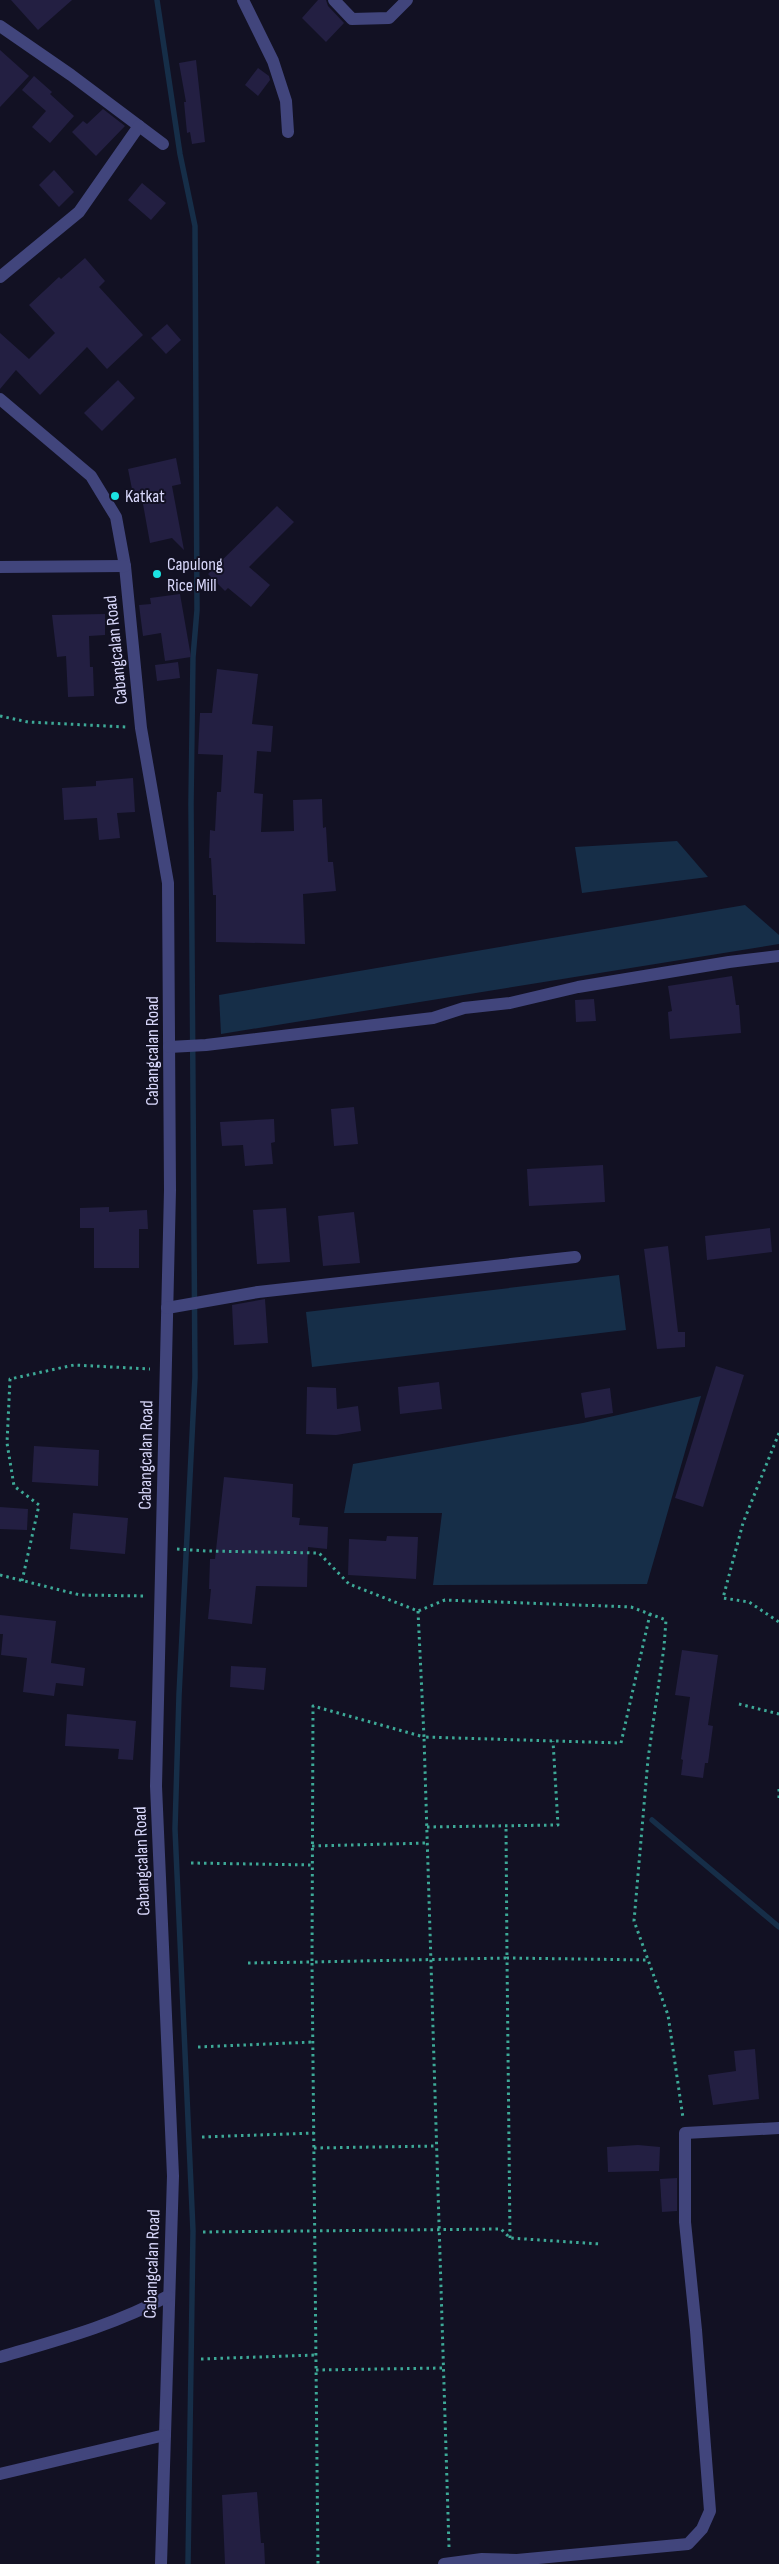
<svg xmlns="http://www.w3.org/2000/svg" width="779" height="2564" font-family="'Sofia Sans Condensed',sans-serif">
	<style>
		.water { fill: #162e48 }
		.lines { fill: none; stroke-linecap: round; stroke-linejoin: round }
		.stream { stroke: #162e48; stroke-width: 5.5 }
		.building { fill: #231f42 }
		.path { stroke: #3da997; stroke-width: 3; stroke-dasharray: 2.5 4; stroke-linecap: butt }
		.minor { stroke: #41457c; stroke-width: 12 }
		.poi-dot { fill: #1be3e2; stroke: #121123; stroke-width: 2 }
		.labels { text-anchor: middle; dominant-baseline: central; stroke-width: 4; stroke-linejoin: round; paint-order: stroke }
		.poi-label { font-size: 18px; fill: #d8d7fa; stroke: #121123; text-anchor: start }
		.street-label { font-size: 18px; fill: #d8d7fa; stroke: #121123 }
	</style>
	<rect width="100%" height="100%" fill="#121123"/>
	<g class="water">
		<polygon points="677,841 708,877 582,893 575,847"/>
		<polygon points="745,905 779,935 779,944 221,1034 219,995"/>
		<polygon points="619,1275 626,1330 312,1367 306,1312"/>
		<polygon points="701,1396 647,1584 433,1585 442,1513 344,1513 353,1464 583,1423"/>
	</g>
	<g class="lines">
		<g class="stream">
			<polyline points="157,0 180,154 195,226 197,610 193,657 191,804 195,1377 179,1695 175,1829 193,2231 188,2564"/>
			<polyline points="652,1820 779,1927"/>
		</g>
	</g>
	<g class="building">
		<polygon points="11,0 72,0 38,30"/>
		<polygon points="318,0 326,0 328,6 344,23 326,42 302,18"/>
		<polygon points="0,50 29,76 0,107"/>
		<polygon points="196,60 205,142 192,144 190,132 187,133 184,102 186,102 179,63"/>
		<polygon points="258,68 269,76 270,80 258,96 245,85"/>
		<polygon points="34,76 52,92 50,94 74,116 50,143 32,127 46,111 22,90"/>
		<polygon points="103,109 125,126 96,156 72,132 83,121 87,124"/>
		<polygon points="54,170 74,192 59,207 39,185"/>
		<polygon points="142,183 166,203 151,220 128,200"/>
		<polygon points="85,258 105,281 99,287 143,335 107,369 87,347 40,395 16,370 0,389 0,333 29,359 55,333 29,305 59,277 61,279"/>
		<polygon points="167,324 181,340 166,354 151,338"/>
		<polygon points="118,380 135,398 102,431 84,413"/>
		<polygon points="176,458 181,484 172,486 184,550 172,538 150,543 141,493 133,494 128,469"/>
		<polygon points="277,506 294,522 249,567 270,585 251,607 228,588 225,591 208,574"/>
		<polygon points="180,594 191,657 165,661 161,633 143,636 139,605 151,604 150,598"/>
		<polygon points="105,614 105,635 89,636 90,667 93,667 94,696 68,697 66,656 57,657 52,615"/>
		<polygon points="178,662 180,678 157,681 155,665"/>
		<polygon points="217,669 258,674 252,724 273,726 271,752 257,751 254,793 263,794 261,832 294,831 293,800 322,799 323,828 326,827 328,862 333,862 336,891 303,894 305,944 216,942 216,895 213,895 211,858 209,858 210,830 215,831 217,792 221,792 223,755 198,754 200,713 212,713"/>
		<polygon points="133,778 135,812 117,813 120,838 99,840 97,818 64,820 62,788 96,786 96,781"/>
		<polygon points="732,976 736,1005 739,1005 741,1033 670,1039 668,1012 672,1011 668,986"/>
		<polygon points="594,999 596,1021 576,1022 575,1000"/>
		<polygon points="354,1107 358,1144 334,1146 331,1109"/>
		<polygon points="274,1119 275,1142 271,1143 273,1164 245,1166 243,1145 222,1146 220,1122"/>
		<polygon points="603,1165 605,1202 529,1206 527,1169"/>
		<polygon points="109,1207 109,1212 147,1210 148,1229 139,1229 139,1268 94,1268 94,1228 80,1228 80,1208"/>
		<polygon points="286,1208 290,1262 257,1264 253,1210"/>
		<polygon points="354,1212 360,1263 323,1266 318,1216"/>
		<polygon points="770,1228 772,1252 707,1260 705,1236"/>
		<polygon points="668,1246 678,1332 685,1332 685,1347 657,1349 644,1249"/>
		<polygon points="265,1299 268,1343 234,1345 232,1305"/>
		<polygon points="716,1366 744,1375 703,1507 675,1498"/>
		<polygon points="439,1382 442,1409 400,1414 398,1387"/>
		<polygon points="307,1387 336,1388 337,1409 358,1406 361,1431 336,1435 306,1434"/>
		<polygon points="610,1388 613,1413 585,1418 581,1393"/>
		<polygon points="34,1446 99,1450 98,1486 32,1482"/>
		<polygon points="224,1477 293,1484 292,1517 300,1518 299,1525 328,1527 327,1549 308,1547 307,1587 256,1586 252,1624 208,1619 211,1589 209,1589 210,1559 215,1559"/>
		<polygon points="0,1507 28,1509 27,1530 0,1529"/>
		<polygon points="73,1513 128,1518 125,1554 70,1549"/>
		<polygon points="387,1536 418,1537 416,1579 348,1575 349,1539 386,1541"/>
		<polygon points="0,1615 56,1621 51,1663 85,1668 83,1686 56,1683 54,1696 23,1692 27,1658 1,1655 3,1634 0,1634"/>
		<polygon points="682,1650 718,1655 708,1725 713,1726 708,1763 705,1763 703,1778 681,1775 683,1760 681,1759 690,1697 675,1695"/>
		<polygon points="231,1666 266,1668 264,1690 230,1687"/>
		<polygon points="67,1714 136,1721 133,1760 118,1759 119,1749 65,1746"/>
		<polygon points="755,2049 759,2099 713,2105 708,2075 736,2071 734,2051"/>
		<polygon points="638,2145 660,2147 659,2171 608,2172 607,2147"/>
		<polygon points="677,2178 677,2211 662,2212 660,2179"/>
		<polygon points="257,2492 261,2543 264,2543 265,2564 225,2564 222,2495"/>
	</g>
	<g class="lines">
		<g class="path">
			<polyline points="0,716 28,722 126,727"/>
			<polyline points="779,1433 743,1523 723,1598 749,1602 779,1622"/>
			<polyline points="177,1549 206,1551 319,1553 349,1584 418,1611 445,1600 631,1607 666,1620 664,1647 648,1759 634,1921 668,2015 683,2118"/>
			<polyline points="0,1575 80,1595 145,1596"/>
			<polyline points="22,1581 39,1505 14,1486 7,1443 10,1379 74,1365 150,1369"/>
			<polyline points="418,1611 424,1737 313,1706 312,1962 507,1958 506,1826"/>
			<polyline points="739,1704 779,1714"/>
			<polyline points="779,1789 779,1799"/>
			<polyline points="427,1827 558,1825 553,1741"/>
			<polyline points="312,1846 427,1843"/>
			<polyline points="191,1863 312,1865"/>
			<polyline points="248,1963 312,1962 318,2564"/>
			<polyline points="198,2047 313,2042"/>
			<polyline points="202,2137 314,2133"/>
			<polyline points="314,2148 437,2146"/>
			<polyline points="203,2232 501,2229 510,2238 600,2244"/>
			<polyline points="510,2238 507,1958 649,1960"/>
			<polyline points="201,2359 316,2355"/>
			<polyline points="316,2370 443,2368"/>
			<polyline points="449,2547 424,1737 621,1743 650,1614"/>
		</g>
		<g class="minor">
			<polyline points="243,0 273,61 286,101 288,132"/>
			<polyline points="334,0 352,19 389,18 407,0"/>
			<polyline points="0,26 71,75 163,144"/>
			<polyline points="0,277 79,212 139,126"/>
			<polyline points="0,399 91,476 116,517 125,566 141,728 168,883 170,1190 156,1786 173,2176 161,2564"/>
			<polyline points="0,567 125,566"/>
			<polyline points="169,1047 206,1045 433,1018 464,1008 510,1003 578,987 729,962 779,956"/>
			<polyline points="167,1308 258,1292 575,1257"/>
			<path d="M0,2357C58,2340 115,2325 168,2296"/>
			<polyline points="0,2474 165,2435"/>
			<polyline points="444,2564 482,2559 517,2560 688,2544 702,2529 710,2511 696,2330 685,2222 685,2133 779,2128"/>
		</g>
	</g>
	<g class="poi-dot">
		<circle cx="115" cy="496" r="5"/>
		<circle cx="157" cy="574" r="5"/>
	</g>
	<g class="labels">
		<g class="poi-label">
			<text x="125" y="496">Katkat</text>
			<text x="167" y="564">Capulong<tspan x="167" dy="21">Rice Mill</tspan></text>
		</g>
		<g class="street-label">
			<text transform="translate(116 650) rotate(-96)">Cabangcalan Road</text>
			<text transform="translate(152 1051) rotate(-90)">Cabangcalan Road</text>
			<text transform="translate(146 1455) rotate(-89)">Cabangcalan Road</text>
			<text transform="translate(142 1861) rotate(-92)">Cabangcalan Road</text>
			<text transform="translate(152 2264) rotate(-88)">Cabangcalan Road</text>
		</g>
	</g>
</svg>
